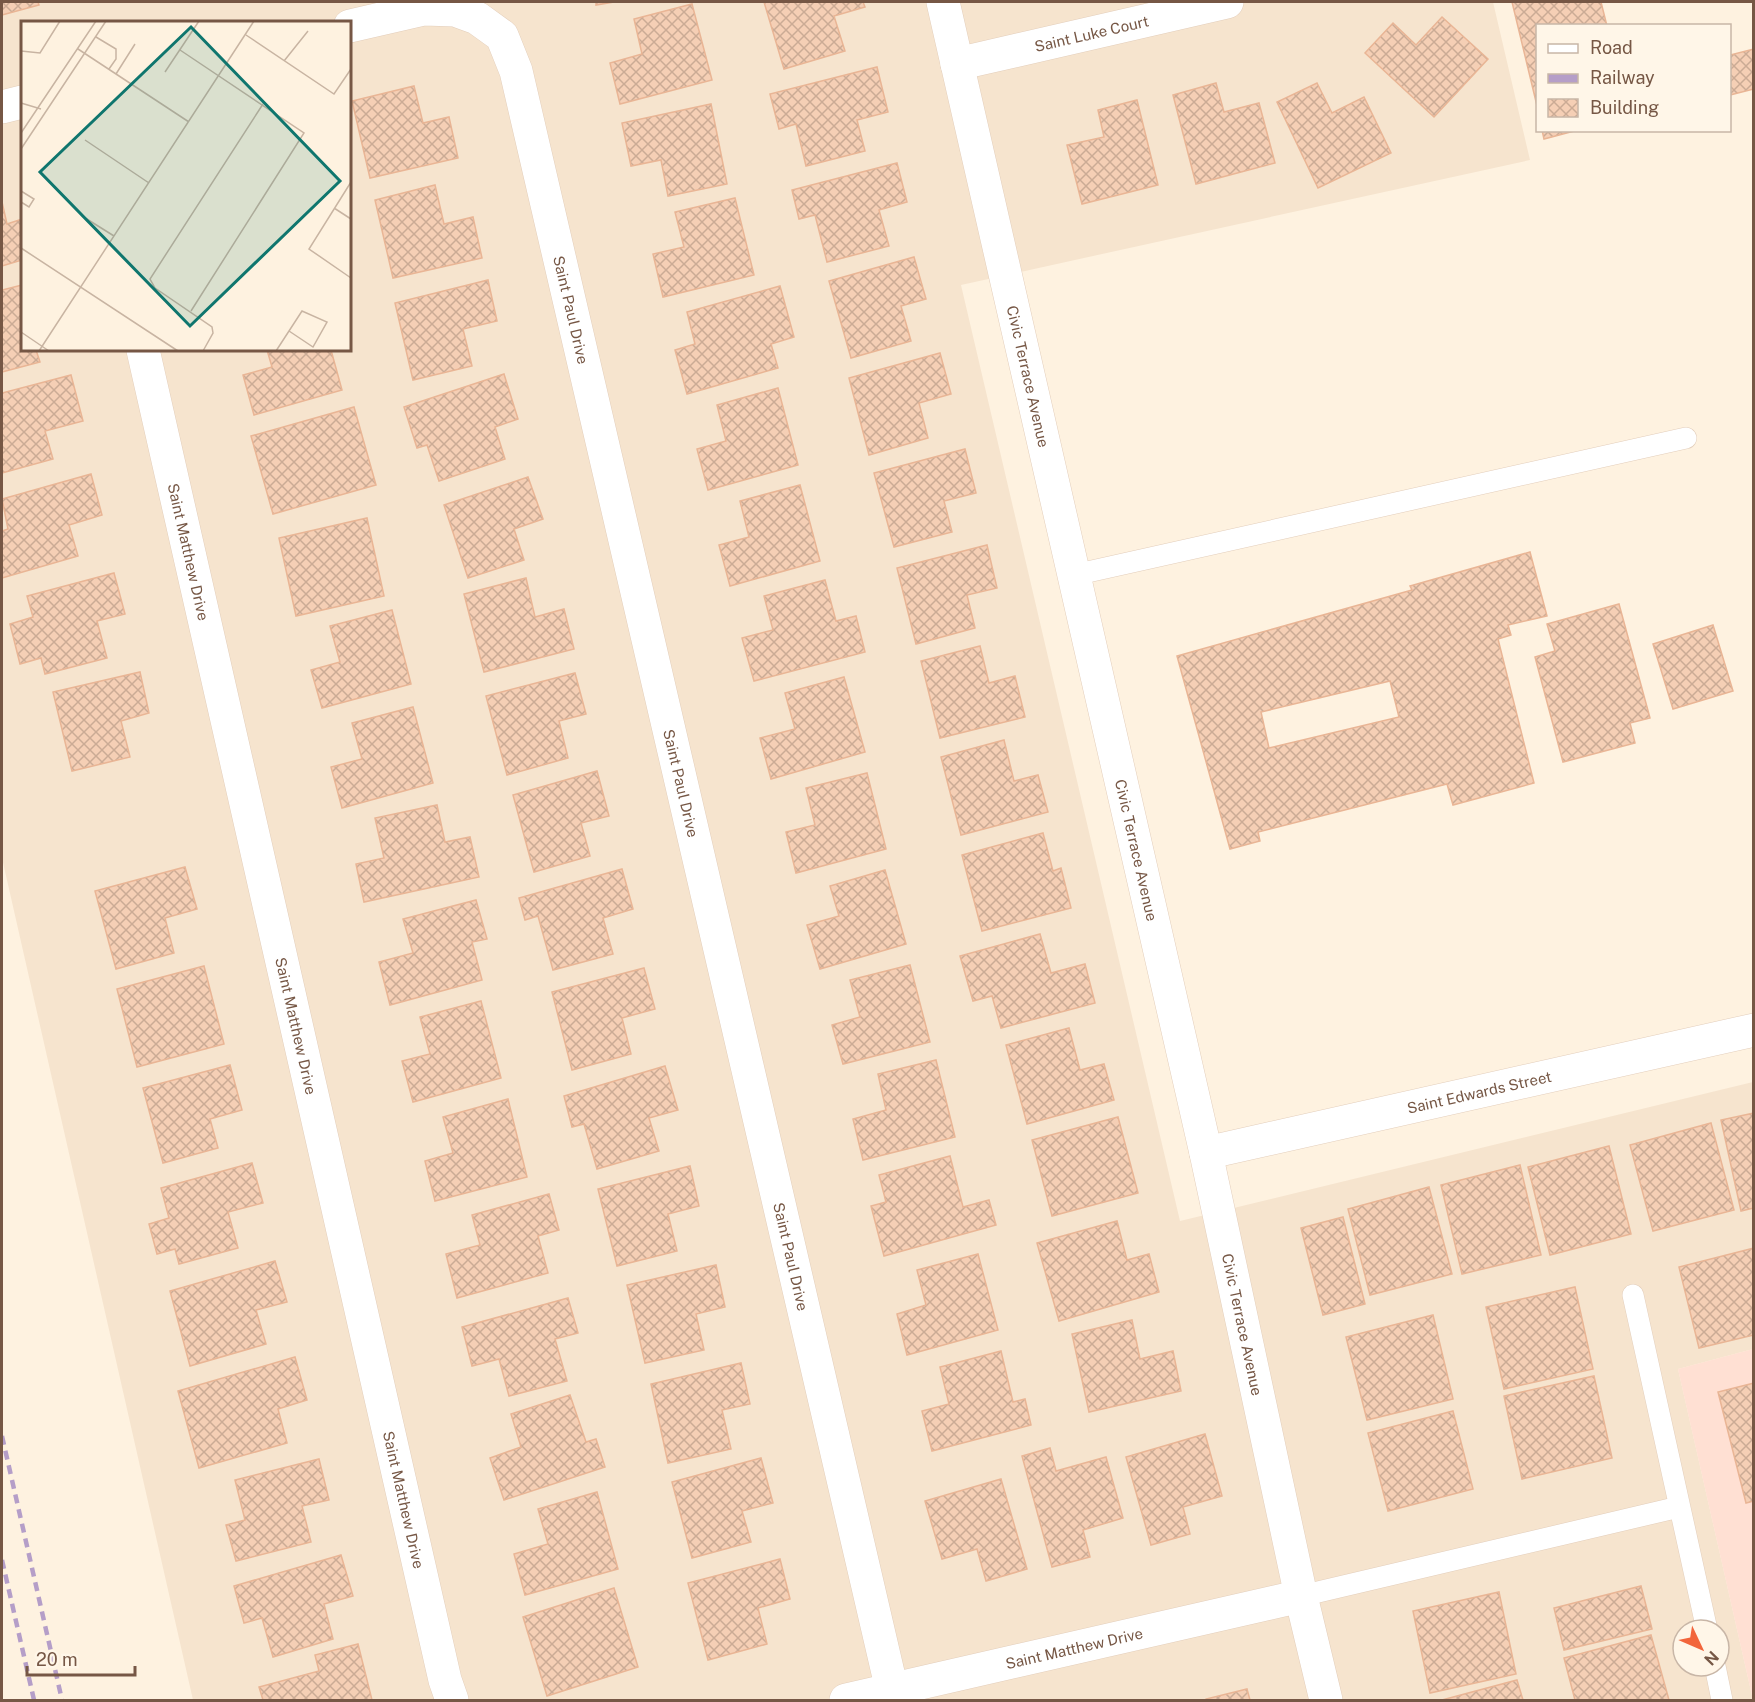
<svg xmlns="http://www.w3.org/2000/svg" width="1755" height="1702" font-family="'Public Sans',sans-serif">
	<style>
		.residential { fill: #f6e4ce; fill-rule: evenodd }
		.commercial { fill: #ffe0d3 }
		.building { fill: url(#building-cross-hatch); stroke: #e9b595; stroke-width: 1.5; fill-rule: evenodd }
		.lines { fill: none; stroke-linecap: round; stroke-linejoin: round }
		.lane-casing { stroke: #e3cebb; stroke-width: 22 }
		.street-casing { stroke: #e3cebb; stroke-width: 34 }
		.lane { stroke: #fff; stroke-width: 21 }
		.street { stroke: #fff; stroke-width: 33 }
		.rail { stroke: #b59ec8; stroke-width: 4.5; stroke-dasharray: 9 6; stroke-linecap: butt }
		.labels { text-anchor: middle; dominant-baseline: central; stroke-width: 6; stroke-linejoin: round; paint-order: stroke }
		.street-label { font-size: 15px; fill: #765745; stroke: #fff6e8 }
		.inset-road { fill: none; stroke: #c8b4a2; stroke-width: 1.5 }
		.view { fill: #0f766e; fill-opacity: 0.15; stroke: #0f766e; stroke-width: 3 }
		.inset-edge { fill: none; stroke: #765745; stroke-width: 3 }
	</style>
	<defs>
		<pattern id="building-cross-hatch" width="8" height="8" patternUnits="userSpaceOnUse" patternTransform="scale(1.5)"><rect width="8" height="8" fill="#f5cfb5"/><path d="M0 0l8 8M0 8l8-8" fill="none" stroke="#cbab95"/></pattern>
	</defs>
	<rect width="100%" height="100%" fill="#fef2e0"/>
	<path class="residential" d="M2,2H1493L1530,160L961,285L1180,1221L1753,1082V1349L1678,1369L1753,1700H193L2,858ZM22,22H350V350H22ZM1683,1630H1719V1666H1683Z"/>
	<polygon class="commercial" points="1753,1349 1753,1700 1678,1369"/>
	<g class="building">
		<polygon points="2,2 38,2 39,5 2,15"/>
		<polygon points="596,2 614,2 596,5"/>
		<polygon points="764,2 863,2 865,7 834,16 845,51 784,69"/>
		<polygon points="1512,2 1601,2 1607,26 1538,26 1538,110"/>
		<polygon points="692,4 712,80 620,104 610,63 642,54 634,19"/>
		<polygon points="1442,17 1488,59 1434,117 1365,53 1393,23 1416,45"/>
		<polygon points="1754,49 1754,89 1730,95 1730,55"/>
		<polygon points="877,67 888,112 857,120 865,151 806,166 796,124 779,129 770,94"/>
		<polygon points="1216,83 1224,112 1259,103 1275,163 1196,184 1173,95"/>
		<polygon points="1317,83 1332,113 1364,97 1391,153 1318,188 1277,102"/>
		<polygon points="414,86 423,123 449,117 458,158 370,178 352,101"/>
		<polygon points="1137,100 1158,185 1082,204 1067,145 1104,137 1098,110"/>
		<polygon points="711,104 727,184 668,196 661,160 631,166 622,123"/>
		<polygon points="1542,130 1578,130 1544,139"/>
		<polygon points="897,163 907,202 879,210 889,246 827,262 815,215 799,219 792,190"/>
		<polygon points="435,185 444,224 473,217 482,258 393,278 375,200"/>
		<polygon points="735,198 754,275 663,297 653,254 684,247 675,212"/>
		<polygon points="2,202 7,224 22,219 22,260 2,266"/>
		<polygon points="914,257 926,299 901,306 911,341 851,358 829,281"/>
		<polygon points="488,280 497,321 463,329 472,366 413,380 395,303"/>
		<polygon points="22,285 22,350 36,350 40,362 2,372 2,290"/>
		<polygon points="780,286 794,337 771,344 778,368 687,394 675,350 695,344 687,312"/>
		<polygon points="267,350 331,350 342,390 254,415 243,375 272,367"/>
		<polygon points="940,353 951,394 919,403 928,438 869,455 849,378"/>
		<polygon points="504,374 518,419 495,427 505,459 439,481 427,445 417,448 404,407"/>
		<polygon points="71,375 83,421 45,431 53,459 2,473 2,393"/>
		<polygon points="778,388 798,465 708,490 697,449 726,441 717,405"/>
		<polygon points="354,407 376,485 273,514 251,436"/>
		<polygon points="965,449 976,493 944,501 952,532 894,547 874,473"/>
		<polygon points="91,474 102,515 69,525 78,556 2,578 2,531 8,529 2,499"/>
		<polygon points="528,477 543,519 514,529 524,560 468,578 444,505"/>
		<polygon points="800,485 820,561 730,586 719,545 749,537 740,501"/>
		<polygon points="367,518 384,596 296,616 279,538"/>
		<polygon points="987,545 997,588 967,595 975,628 916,644 897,568"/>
		<path d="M1530,552L1547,616L1508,625L1511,635L1498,639L1534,783L1453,805L1447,784L1258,832L1260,841L1230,849L1177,656L1412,590L1410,586ZM1390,681L1399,717L1269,748L1261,712Z"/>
		<polygon points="114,573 125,614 97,621 107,658 45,674 41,658 20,664 10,624 33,617 27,596"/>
		<polygon points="526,578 535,617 564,609 574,649 484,672 464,594"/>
		<polygon points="825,580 836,621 856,616 865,652 754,681 742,638 773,630 764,596"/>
		<polygon points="1619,604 1650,718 1630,723 1635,743 1563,762 1535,657 1555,651 1547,624"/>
		<polygon points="392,610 411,684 322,708 311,670 340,662 330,626"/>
		<polygon points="1713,625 1733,691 1673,709 1653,644"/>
		<polygon points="980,646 989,683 1015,676 1025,717 940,738 921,661"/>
		<polygon points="140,672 149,713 121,721 130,757 72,771 53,692"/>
		<polygon points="575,673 586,714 559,721 568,758 507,775 486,696"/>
		<polygon points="844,677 865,752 771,779 760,738 795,729 785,693"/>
		<polygon points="413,707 433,783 342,808 331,767 362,759 352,723"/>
		<polygon points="1004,740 1014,781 1038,775 1048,812 961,835 941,757"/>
		<polygon points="597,771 609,816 581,823 590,856 534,872 513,795"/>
		<polygon points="867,773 886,849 796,873 786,832 815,825 806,788"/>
		<polygon points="437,805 445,842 470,837 479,877 364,902 356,864 384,858 375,818"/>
		<polygon points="1043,833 1053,871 1061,868 1071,908 982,931 962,855"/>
		<polygon points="185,867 197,909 165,918 174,953 116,969 95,891"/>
		<polygon points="622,869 633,909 603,918 613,954 553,970 538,916 525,920 519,898"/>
		<polygon points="885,870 906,944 820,969 807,925 839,916 830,886"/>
		<polygon points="476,900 487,939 472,942 482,980 390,1005 379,962 413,953 403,919"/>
		<polygon points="1040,934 1051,973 1085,964 1095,1003 1001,1028 992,996 973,1001 960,956"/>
		<polygon points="910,965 930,1042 843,1064 832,1025 860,1017 850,980"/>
		<polygon points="204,966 224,1044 137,1067 117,989"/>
		<polygon points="644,968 655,1009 622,1018 631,1054 572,1070 552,992"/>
		<polygon points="481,1001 501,1078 413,1102 402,1061 430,1054 420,1017"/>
		<polygon points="1069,1028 1080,1070 1104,1064 1114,1100 1027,1124 1006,1045"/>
		<polygon points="936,1060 955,1137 863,1160 853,1119 886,1110 878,1074"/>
		<polygon points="230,1065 242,1110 210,1119 218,1148 163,1163 143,1088"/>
		<polygon points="665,1066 678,1110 649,1118 659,1151 597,1169 584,1124 572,1127 564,1096"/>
		<polygon points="508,1099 527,1177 435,1201 425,1161 453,1153 443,1117"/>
		<polygon points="1754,1113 1754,1208 1741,1211 1721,1120"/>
		<polygon points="1118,1117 1138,1193 1052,1216 1032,1140"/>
		<polygon points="1711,1123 1734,1210 1653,1231 1630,1145"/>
		<polygon points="1609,1146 1631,1234 1550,1255 1528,1167"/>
		<polygon points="950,1156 963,1207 989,1200 996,1225 884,1256 871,1206 886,1202 879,1175"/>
		<polygon points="252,1163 263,1203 228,1212 238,1248 179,1264 175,1249 157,1254 149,1224 169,1218 161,1188"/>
		<polygon points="1520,1165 1541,1255 1462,1274 1441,1185"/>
		<polygon points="690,1166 699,1206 668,1214 677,1251 617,1266 598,1189"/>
		<polygon points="1429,1187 1452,1274 1370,1295 1348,1209"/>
		<polygon points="549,1194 559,1230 538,1236 548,1273 457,1298 446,1254 480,1245 472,1215"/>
		<polygon points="1343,1217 1365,1304 1323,1315 1301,1228"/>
		<polygon points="1117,1221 1127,1260 1149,1254 1159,1292 1059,1321 1037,1243"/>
		<polygon points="1754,1248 1754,1335 1699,1348 1679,1267"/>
		<polygon points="978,1254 998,1330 907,1355 897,1314 926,1305 917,1270"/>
		<polygon points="275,1261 287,1302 256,1310 266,1344 190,1366 170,1291"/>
		<polygon points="716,1265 725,1307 696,1314 704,1350 645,1363 627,1285"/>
		<polygon points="1575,1287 1593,1369 1504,1389 1486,1307"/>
		<polygon points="568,1298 578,1333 555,1339 567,1381 509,1396 499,1359 472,1366 462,1327"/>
		<polygon points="1433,1315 1453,1399 1367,1420 1346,1337"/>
		<polygon points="1132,1320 1140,1359 1173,1351 1181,1391 1089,1412 1072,1334"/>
		<polygon points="1001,1351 1013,1402 1025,1399 1031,1425 932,1451 922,1411 949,1404 940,1367"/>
		<polygon points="295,1357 307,1400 278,1409 287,1443 199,1468 178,1391"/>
		<polygon points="741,1363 750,1404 722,1410 731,1449 668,1463 651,1384"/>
		<polygon points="1594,1376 1612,1458 1522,1479 1504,1396"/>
		<polygon points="1754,1383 1754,1501 1746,1503 1718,1392"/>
		<polygon points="570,1395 586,1442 596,1439 605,1467 504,1500 490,1458 521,1447 511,1414"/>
		<polygon points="1453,1411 1473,1489 1388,1511 1368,1433"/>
		<polygon points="1205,1434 1222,1496 1183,1507 1190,1534 1151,1545 1126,1457"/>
		<polygon points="1050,1448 1056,1471 1106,1457 1123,1518 1083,1530 1090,1557 1052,1567 1022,1456"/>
		<polygon points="761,1458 773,1503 742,1511 751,1542 692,1558 672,1482"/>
		<polygon points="319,1459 329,1500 302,1506 311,1542 236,1561 226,1525 245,1520 235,1480"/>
		<polygon points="1001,1479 1027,1569 986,1581 977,1549 942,1559 925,1501"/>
		<polygon points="597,1492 618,1569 525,1595 514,1554 548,1544 538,1509"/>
		<polygon points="341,1555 353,1596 324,1604 333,1639 273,1657 262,1618 244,1623 234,1586"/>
		<polygon points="780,1559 790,1599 758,1608 767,1644 708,1660 688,1583"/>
		<polygon points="1641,1586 1652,1629 1564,1650 1554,1608"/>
		<polygon points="614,1588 638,1667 547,1696 523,1617"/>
		<polygon points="1499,1592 1516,1674 1430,1693 1413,1611"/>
		<polygon points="1651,1635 1669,1700 1575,1700 1564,1658"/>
		<polygon points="358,1644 372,1700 263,1700 259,1687 319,1671 315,1655"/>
		<polygon points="1517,1680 1523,1700 1442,1700"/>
		<polygon points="1247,1689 1250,1700 1206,1700 1206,1699"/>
	</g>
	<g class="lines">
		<g class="lane-casing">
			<g id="lane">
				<polyline points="1074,575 1686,438"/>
				<polyline points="1633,1295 1707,1630"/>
				<polyline points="1301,1596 1679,1507"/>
				<polyline points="1715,1666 1722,1700"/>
			</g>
		</g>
		<g class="street-casing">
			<g id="street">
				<path id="s1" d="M943,2L1206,1153L1301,1596L1326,1700"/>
				<path id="s2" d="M350,26L424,9L455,10L477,18L502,36L516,71L892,1690"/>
				<path id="s3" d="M957,64L1227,2"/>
				<polyline points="2,107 22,102"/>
				<path id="s4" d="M143,350L445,1680L452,1700"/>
				<path id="s5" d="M1206,1153L1754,1030"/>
				<path id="s6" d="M846,1700L1301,1596"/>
			</g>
		</g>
		<use href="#lane" class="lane"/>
		<use href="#street" class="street"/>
		<g class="rail">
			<polyline points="2,1436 62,1700"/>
			<polyline points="2,1560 34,1700"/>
		</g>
	</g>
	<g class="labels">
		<g class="street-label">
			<text stroke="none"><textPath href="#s3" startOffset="138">Saint Luke Court</textPath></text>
			<text stroke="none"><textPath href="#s2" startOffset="444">Saint Paul Drive</textPath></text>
			<text stroke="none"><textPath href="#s1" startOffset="384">Civic Terrace Avenue</textPath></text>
			<text stroke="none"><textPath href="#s4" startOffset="207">Saint Matthew Drive</textPath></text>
			<text stroke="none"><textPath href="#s2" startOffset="930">Saint Paul Drive</textPath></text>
			<text stroke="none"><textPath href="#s1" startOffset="870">Civic Terrace Avenue</textPath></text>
			<text stroke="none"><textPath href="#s4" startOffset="693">Saint Matthew Drive</textPath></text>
			<text stroke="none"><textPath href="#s5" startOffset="280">Saint Edwards Street</textPath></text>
			<text stroke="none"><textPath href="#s2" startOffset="1416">Saint Paul Drive</textPath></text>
			<text stroke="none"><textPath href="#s1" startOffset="1356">Civic Terrace Avenue</textPath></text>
			<text stroke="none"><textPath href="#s4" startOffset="1179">Saint Matthew Drive</textPath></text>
			<text stroke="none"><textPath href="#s6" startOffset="234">Saint Matthew Drive</textPath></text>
		</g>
	</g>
	<g transform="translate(21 21)">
		<rect width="330" height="330" fill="#fef2e0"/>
		<path class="inset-road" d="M225,14L313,73L330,48M75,16L95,28V38L88,48M57,28L168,101M159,29L283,112L170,290M0,30L19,32L39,0M263,40L287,10M144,51L178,0M95,53L114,23M0,82L20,88M0,112L75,0M64,119L128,162M0,128L85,0M330,161L288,228L330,257M0,170L13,178L8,186L0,181M313,187L330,198M61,195L93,215M0,227L157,330M0,311L28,330M18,330L233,0M182,330L192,312L191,306L134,267L129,258L242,83M255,330L281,290L306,301L292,326L268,310"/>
		<path class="view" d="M170,6L319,160L169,305L19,151Z"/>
		<rect width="330" height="330" class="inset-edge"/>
	</g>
	<rect width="1755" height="1702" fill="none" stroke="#765745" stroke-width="6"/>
	<rect x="1536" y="24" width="195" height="108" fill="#fff6e8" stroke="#c8b6a7" stroke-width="1.5"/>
	<rect x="1548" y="44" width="30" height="9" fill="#ffffff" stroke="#c8b6a7" stroke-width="1.5"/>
	<text x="1590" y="54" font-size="18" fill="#765745">Road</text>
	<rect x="1548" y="74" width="30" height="9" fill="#b59ec8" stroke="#c8b6a7" stroke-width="1.5"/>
	<text x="1590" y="84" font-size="18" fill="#765745">Railway</text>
	<rect x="1548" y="99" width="30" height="18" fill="url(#building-cross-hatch)" stroke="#c8b6a7" stroke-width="1.5"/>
	<text x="1590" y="114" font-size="18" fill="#765745">Building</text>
	<g transform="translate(1701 1648) rotate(134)"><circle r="28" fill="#fff6e8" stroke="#c8b6a7" stroke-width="1.5"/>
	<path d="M0-4.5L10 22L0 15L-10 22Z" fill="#f2653b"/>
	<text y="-9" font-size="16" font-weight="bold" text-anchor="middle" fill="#765745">N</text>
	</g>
	<path d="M27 1666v9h108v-9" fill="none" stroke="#765745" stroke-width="3"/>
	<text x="36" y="1666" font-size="18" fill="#765745" stroke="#fff6e8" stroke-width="4.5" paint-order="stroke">20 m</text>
</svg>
